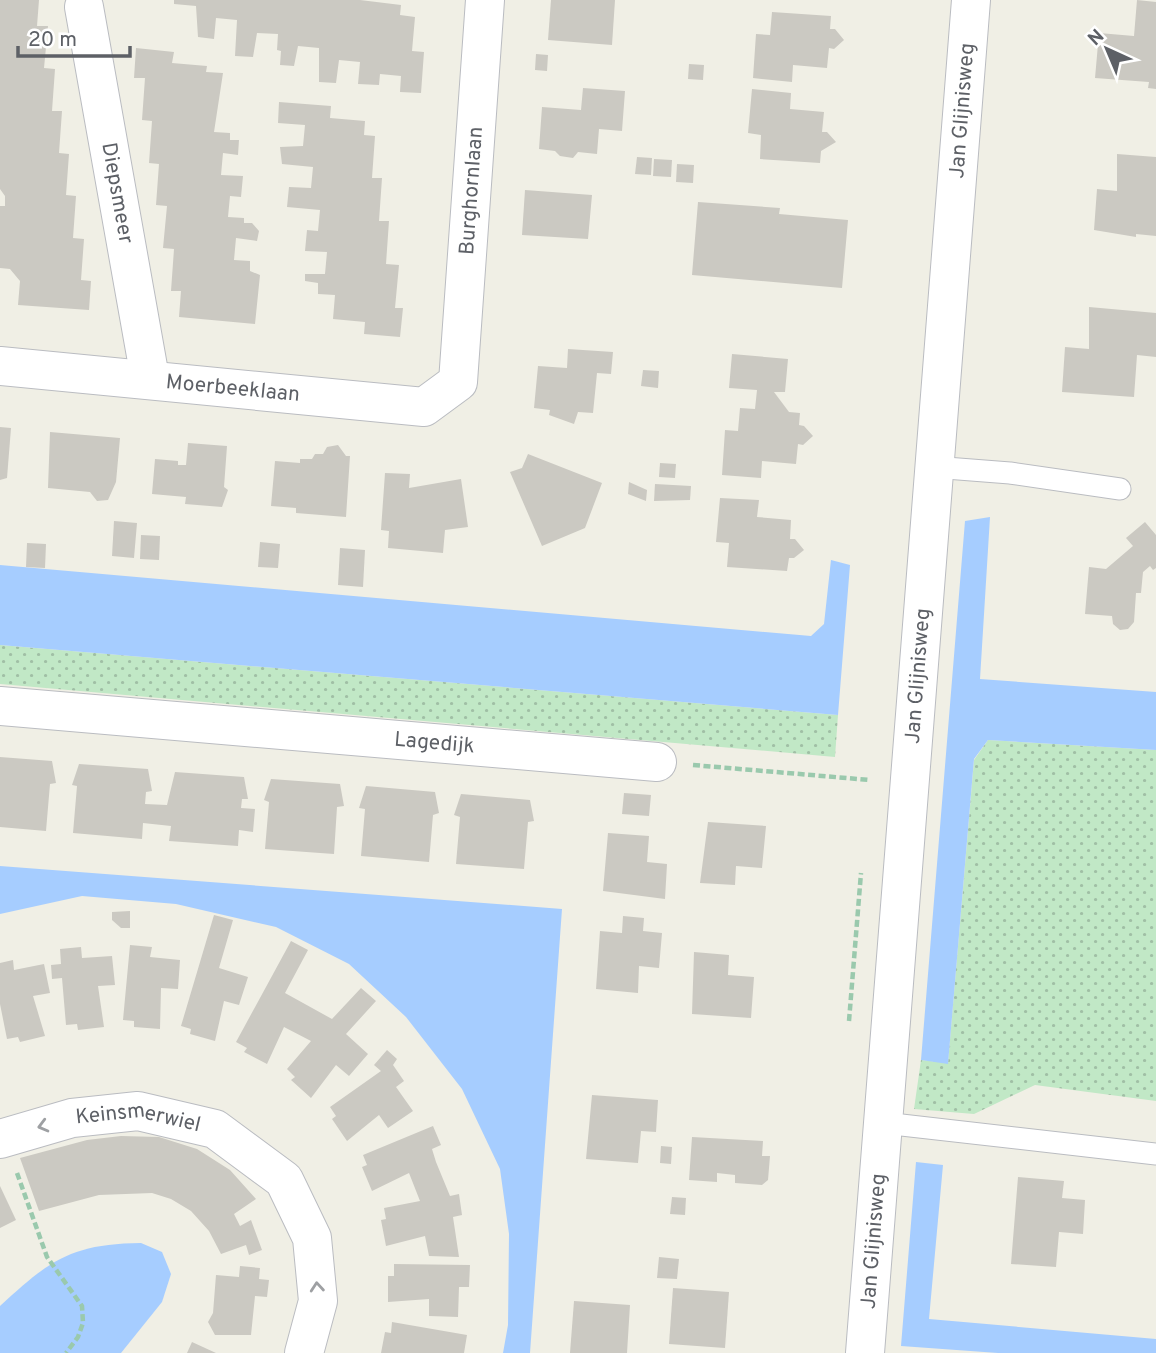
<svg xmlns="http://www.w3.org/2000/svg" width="1156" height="1353" font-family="Overpass,sans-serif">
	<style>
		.grass { fill: url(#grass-dots) }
		.water { fill: #a6cdff }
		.building { fill: #cbc9c2 }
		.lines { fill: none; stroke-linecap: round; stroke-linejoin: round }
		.service-casing { stroke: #babcc1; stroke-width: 23 }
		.minor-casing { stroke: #babcc1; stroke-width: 40 }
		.tertiary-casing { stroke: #babcc1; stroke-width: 40 }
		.path { stroke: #9ac9ad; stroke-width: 4.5; stroke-dasharray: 7 3.5; stroke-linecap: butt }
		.service { stroke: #fff; stroke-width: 21 }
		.minor { stroke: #fff; stroke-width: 38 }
		.tertiary { stroke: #fff; stroke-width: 38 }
		.oneway { stroke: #9ea0a3 }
		.labels { text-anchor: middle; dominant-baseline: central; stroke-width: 6; stroke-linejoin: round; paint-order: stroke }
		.street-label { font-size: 21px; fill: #5d6066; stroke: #fff }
	</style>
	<defs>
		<pattern id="grass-dots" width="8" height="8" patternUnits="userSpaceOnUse" patternTransform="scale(1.75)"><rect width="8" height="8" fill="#c1e8c6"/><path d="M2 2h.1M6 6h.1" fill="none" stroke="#a0bfa5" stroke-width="1.8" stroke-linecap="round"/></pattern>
	</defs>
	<rect width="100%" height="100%" fill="#f0efe5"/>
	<g class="grass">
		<polygon points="0,645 838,715 835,757 0,684"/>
		<polygon points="988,740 1156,750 1156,1101 1035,1085 974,1114 914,1109 921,1060 948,1063 974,760"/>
	</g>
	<g class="water">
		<polygon points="990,517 980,679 1156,692 1156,750 988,740 974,759 948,1064 921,1060 965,521"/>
		<polygon points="831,560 850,565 838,715 0,645 0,565 811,636 824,624"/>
		<polygon points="0,866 562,909 530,1353 503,1353 508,1325 509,1234 500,1169 462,1089 406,1017 349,964 276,927 176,904 82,896 0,914"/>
		<polygon points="916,1162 943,1165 929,1319 1156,1339 1156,1353 998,1353 901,1346"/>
		<path d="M141,1243L162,1252L171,1274L162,1302L121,1353H0V1306C50,1260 71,1244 141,1243Z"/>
	</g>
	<g class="building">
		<polygon points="0,0 39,0 37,26 48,26 44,68 55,69 52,111 62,111 59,153 69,154 66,195 76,196 73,238 84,239 81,280 91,281 89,310 18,305 20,281 10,269 0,268 0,206 5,206 5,196 0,189"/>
		<polygon points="174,0 360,0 401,5 400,15 415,17 412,51 424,52 421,93 400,92 401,76 380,74 379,85 358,84 360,62 339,60 336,83 319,82 319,48 298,46 294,66 280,65 281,51 277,50 278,34 257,33 253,57 235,56 237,20 216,18 214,39 198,37 196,6 174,4"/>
		<polygon points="551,0 615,0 612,45 548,40"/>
		<polygon points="1137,0 1156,2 1156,89 1148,88 1149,82 1095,78 1099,33 1134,36"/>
		<polygon points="772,12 831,16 830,29 835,29 844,40 834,49 829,48 827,68 793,65 792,82 753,78 756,34 770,35"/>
		<polygon points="136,48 174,52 172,63 207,66 206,72 223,73 214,132 230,133 230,140 239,140 238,155 223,153 221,175 243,176 241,197 230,196 228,217 244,218 244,223 252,223 259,231 257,241 236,238 234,260 250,261 250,271 260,275 255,324 179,317 181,291 171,291 174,249 163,248 167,206 156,205 159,164 149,163 152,121 142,120 145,78 134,78"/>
		<polygon points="536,54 548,55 547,71 535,70"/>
		<polygon points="689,64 704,65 703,80 688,79"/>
		<polygon points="583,88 625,91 622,131 599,129 597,154 578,152 573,158 560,156 555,151 539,149 542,107 581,110"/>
		<polygon points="752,89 791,93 790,109 824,112 822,132 827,132 836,142 821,151 820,163 760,159 761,135 748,133"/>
		<polygon points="279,102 331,106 330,118 365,121 364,135 375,136 372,178 382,178 379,221 389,221 386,264 399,265 395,308 403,308 400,337 364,334 365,322 333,319 335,295 318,294 318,283 305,281 305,274 325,274 327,252 305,251 307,230 318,231 320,210 287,207 289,187 311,188 313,167 282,164 280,147 303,146 305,125 278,123"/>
		<polygon points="1117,154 1156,157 1156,236 1136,234 1136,237 1094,230 1097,189 1117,191"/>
		<polygon points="637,157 652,158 651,175 635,174"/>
		<polygon points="654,159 672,160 671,177 653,176"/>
		<polygon points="677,164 694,165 693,183 676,182"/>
		<polygon points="525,190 592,195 588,239 522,235"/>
		<polygon points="698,202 780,208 779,214 848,220 842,288 692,275"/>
		<polygon points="1089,307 1156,313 1156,357 1137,355 1134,397 1062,392 1065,347 1089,349"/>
		<polygon points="568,349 613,352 611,374 597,373 593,413 578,412 574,424 549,415 550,410 534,408 538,366 567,368"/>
		<polygon points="732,354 788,359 785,392 774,392 789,412 800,413 799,425 804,426 813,436 803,445 798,444 796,464 762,461 761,478 722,475 725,430 738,431 740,408 755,409 757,390 729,388"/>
		<polygon points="643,370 659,371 658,388 641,386"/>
		<polygon points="0,427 11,428 7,478 0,480"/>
		<polygon points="50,432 120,438 116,482 108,500 97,501 90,492 48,488"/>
		<polygon points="188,443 227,446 224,487 228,490 222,507 185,504 186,497 152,494 155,459 178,461 178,465 186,465"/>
		<polygon points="338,445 346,456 350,456 346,517 296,513 296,508 271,506 275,461 300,463 300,459 312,459 315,454 323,454 327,447"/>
		<polygon points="528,454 602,483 585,528 542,546 510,472 522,468"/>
		<polygon points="660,463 676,464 675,478 659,477"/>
		<polygon points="385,473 410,474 409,488 461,479 468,527 445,530 443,553 388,548 389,531 381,530"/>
		<polygon points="629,482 647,490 646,501 628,494"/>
		<polygon points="655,484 691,486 690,500 654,501"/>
		<polygon points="720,498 759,500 757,517 791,520 790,539 795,539 804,550 794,558 789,558 787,571 727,567 729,543 716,542"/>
		<polygon points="114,521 137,523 134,558 112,556"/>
		<polygon points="1145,522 1156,535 1156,568 1153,570 1150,566 1143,572 1141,593 1136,593 1134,622 1128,629 1120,630 1113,624 1112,616 1085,614 1089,567 1106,569 1133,546 1126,538"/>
		<polygon points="141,535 160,536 159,560 140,559"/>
		<polygon points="260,542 280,544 278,568 258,567"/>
		<polygon points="27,543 46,544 45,568 26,567"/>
		<polygon points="340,548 365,550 363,587 338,585"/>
		<polygon points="0,757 52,761 56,783 50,784 46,831 0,827"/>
		<polygon points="79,764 148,769 152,791 146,792 145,804 167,805 175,772 244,777 248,799 242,799 241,808 255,809 253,832 239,830 238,846 169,841 171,826 143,823 142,839 73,833 77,786 72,785"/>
		<polygon points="271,779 340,784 344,806 337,807 334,854 265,849 269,802 264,800"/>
		<polygon points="366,786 435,792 439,813 433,815 429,862 361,856 365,809 359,808"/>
		<polygon points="624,793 651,795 649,816 622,814"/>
		<polygon points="461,794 530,800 534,821 528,822 524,869 456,864 460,817 454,815"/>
		<polygon points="708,822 766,826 762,868 736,866 735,885 700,883"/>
		<polygon points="608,833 649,836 647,862 667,864 665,899 603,891"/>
		<polygon points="130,911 130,928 121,928 112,920 112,912"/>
		<polygon points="214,915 233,920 219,968 248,977 239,1005 224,1001 215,1041 190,1034 191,1029 181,1026"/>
		<polygon points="623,916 644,918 643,931 662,933 659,968 639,966 638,993 596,989 600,931 622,933"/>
		<polygon points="291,941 308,950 285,993 332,1019 361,988 376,1001 346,1034 368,1054 349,1076 336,1065 311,1098 291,1080 295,1077 287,1069 311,1041 284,1027 267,1064 244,1052 247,1048 236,1042"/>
		<polygon points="130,945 152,947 150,957 180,960 178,989 161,988 160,1029 134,1027 134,1021 123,1020"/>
		<polygon points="81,947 82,958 112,956 115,985 98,986 104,1027 78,1030 77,1024 66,1025 62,978 52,979 51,965 61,964 60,949"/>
		<polygon points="694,952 729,955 728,975 754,977 751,1018 692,1014"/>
		<polygon points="13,960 14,970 44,964 50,993 33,996 45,1036 20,1042 18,1037 7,1039 0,1004 0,963"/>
		<polygon points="387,1050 397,1059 393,1065 404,1081 396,1087 413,1111 388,1128 379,1115 347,1141 332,1119 336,1116 330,1107 381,1071 374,1065"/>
		<polygon points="592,1095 658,1100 656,1132 641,1131 638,1163 586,1159"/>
		<polygon points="433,1126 441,1145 432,1149 436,1162 450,1196 459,1194 462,1215 453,1217 459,1257 429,1256 425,1236 386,1246 381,1220 386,1219 384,1208 420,1201 409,1173 372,1191 362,1167 367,1165 363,1155"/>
		<polygon points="121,1136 159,1137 197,1149 230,1170 256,1199 234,1214 240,1226 251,1220 262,1250 249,1255 246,1245 221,1254 209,1231 191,1211 171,1199 152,1193 99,1195 39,1211 20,1158 87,1140"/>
		<polygon points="692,1137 763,1141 762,1156 770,1156 768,1180 762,1185 735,1183 735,1175 717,1173 717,1182 689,1180"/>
		<polygon points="661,1146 672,1147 671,1164 660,1163"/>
		<polygon points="1018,1177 1064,1181 1062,1198 1085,1200 1083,1234 1059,1232 1056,1267 1011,1264"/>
		<polygon points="0,1186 16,1220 0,1228"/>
		<polygon points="672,1197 686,1198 685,1215 670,1214"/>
		<polygon points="659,1257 679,1259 677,1279 657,1278"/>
		<polygon points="394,1264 470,1265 469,1287 459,1287 458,1317 429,1316 429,1299 388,1302 388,1276 394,1276"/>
		<polygon points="240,1266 260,1268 259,1279 269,1280 267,1297 255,1296 251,1335 215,1335 208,1322 213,1313 216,1275 239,1277"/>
		<polygon points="673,1288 729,1292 725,1348 669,1344"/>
		<polygon points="574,1301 630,1305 627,1353 570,1353"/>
		<polygon points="392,1322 467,1335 464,1353 381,1353 385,1332 391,1333"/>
		<polygon points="192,1342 216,1353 187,1353"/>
	</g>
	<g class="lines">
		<g class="service-casing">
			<g id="service">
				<polyline points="933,467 1010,473 1120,489"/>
				<polyline points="884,1123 1156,1154"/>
			</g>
		</g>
		<g class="minor-casing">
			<g id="minor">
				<path id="s1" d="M84,7L150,378"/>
				<path id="s2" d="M0,366L424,407L458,382L485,0"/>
				<path id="s3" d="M0,706L657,762"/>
				<path id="s4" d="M0,1139L72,1118L138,1111L215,1129L284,1180L312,1238L318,1301L304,1353"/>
			</g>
		</g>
		<g class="tertiary-casing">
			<g id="tertiary">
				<path id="s5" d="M865,1353L971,0"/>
			</g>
		</g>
		<g class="path">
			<polyline points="693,765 870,780"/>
			<polyline points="849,1021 861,873"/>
			<polyline points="17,1173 47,1257 82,1306 83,1323 78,1337 66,1353"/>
		</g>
		<use href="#service" class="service"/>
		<use href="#minor" class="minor"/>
		<use href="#tertiary" class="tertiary"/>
	</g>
	<defs><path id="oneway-chevron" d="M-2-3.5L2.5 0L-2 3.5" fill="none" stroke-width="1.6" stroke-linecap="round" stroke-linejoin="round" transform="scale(1.75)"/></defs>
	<g class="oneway">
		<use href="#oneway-chevron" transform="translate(43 1126) rotate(165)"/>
		<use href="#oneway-chevron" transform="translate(317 1287) rotate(-95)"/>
	</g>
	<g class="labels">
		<g class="street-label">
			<text stroke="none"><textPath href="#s5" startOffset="1246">Jan Glijnisweg</textPath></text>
			<text stroke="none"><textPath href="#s2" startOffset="660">Burghornlaan</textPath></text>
			<text stroke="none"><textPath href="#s1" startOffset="189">Diepsmeer</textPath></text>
			<text stroke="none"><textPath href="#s2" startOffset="234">Moerbeeklaan</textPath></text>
			<text stroke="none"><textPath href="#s5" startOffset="679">Jan Glijnisweg</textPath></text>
			<text stroke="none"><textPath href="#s3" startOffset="436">Lagedijk</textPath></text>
			<text stroke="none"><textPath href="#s4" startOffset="142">Keinsmerwiel</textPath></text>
			<text stroke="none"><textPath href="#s5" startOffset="112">Jan Glijnisweg</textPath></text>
		</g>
	</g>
	<g transform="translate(1107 49) rotate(316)" stroke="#ffffff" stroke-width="5" paint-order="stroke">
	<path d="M0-5L12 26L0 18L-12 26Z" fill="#5d6066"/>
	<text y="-10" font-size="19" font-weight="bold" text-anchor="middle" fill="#5d6066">N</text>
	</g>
	<path d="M18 46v10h112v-10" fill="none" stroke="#5d6066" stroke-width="3.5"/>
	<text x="28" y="46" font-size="21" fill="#5d6066" stroke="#ffffff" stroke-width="5" paint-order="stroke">20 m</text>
</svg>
